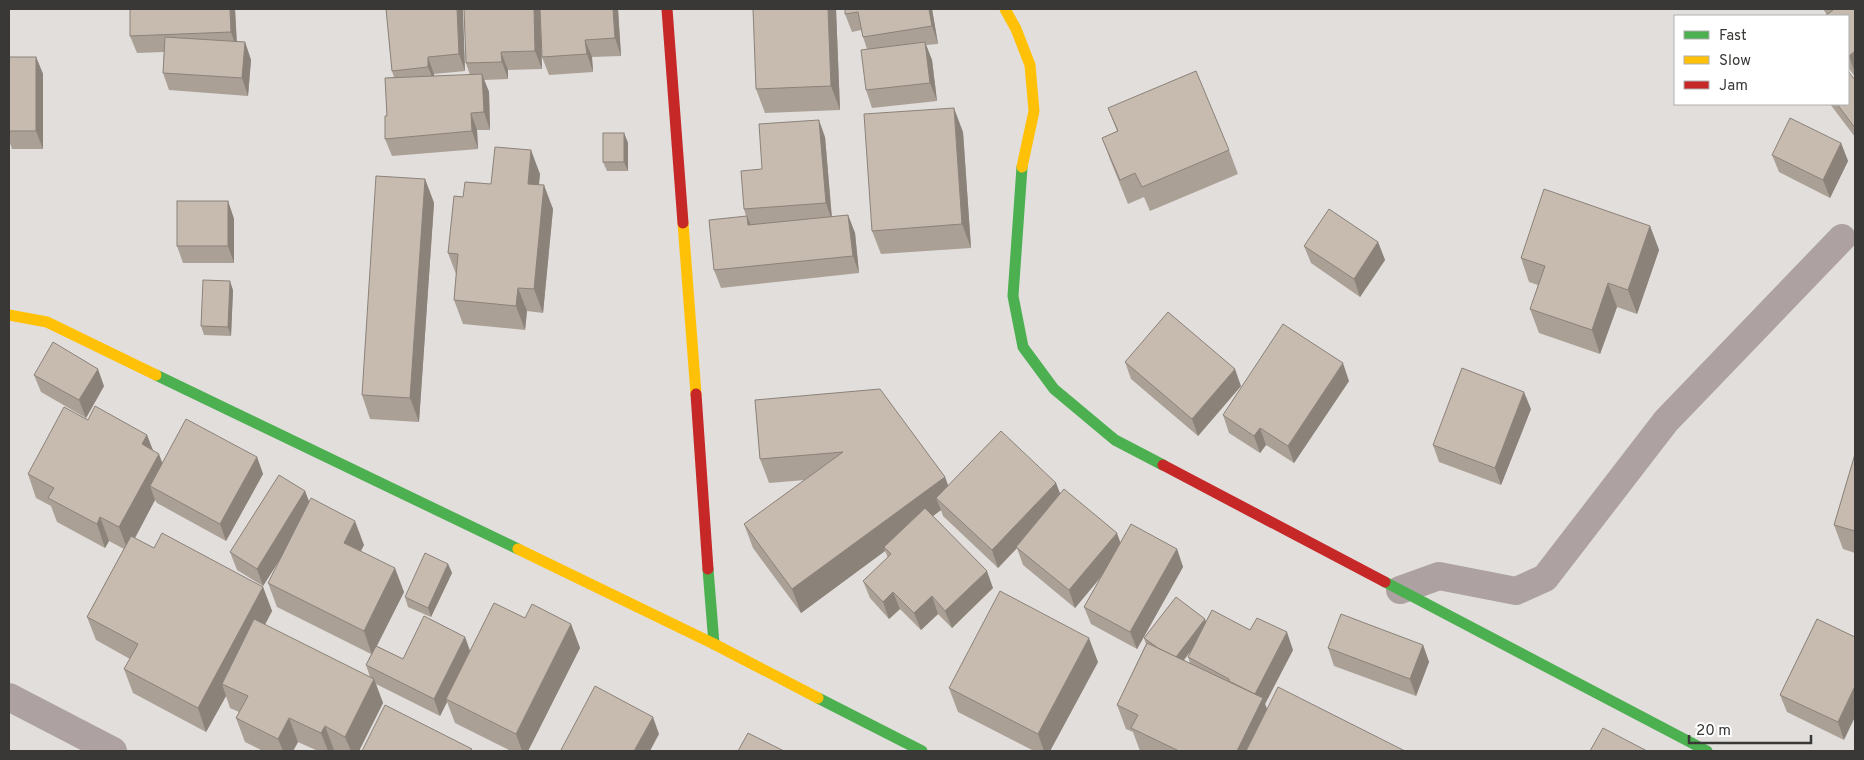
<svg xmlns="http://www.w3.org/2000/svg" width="1864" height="760" font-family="Overpass,sans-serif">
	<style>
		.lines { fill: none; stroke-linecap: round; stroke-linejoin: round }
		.street { stroke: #ada2a1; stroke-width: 28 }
		.fast { stroke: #4caf50; stroke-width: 11 }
		.slow { stroke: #ffc107; stroke-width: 11 }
		.jam { stroke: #c62828; stroke-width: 11 }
		.wall { fill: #aba096; fill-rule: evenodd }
		.shaded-wall { fill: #8b827a }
		.building { fill: #c7baaf; stroke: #8b827a }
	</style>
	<rect width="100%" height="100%" fill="#e1dedc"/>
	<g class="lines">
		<g class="street">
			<polyline points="1400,590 1439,576 1516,591 1545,578 1666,421 1842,238"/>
			<polyline points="9,697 113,751"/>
		</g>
		<g class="fast">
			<polyline points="1022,167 1013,296 1023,347 1054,389 1115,440 1163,465"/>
			<polyline points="156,375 518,549"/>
			<polyline points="708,569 714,644"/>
			<polyline points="1385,582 1707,751"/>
			<polyline points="818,698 922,751"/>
		</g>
		<g class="slow">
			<polyline points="1005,9 1016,29 1030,65 1034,111 1022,167"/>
			<polyline points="683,223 696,394"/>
			<polyline points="9,315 47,322 156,375"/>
			<polyline points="518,549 714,644 818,698"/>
		</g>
		<g class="jam">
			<polyline points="667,9 683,223"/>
			<polyline points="696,394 708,569"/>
			<polyline points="1163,465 1385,582"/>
		</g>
	</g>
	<g class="wall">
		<polygon points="130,9 235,9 237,42 245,42 251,60 248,96 169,90 163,73 164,52 137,53 130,36"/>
		<polygon points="386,9 462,9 465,71 434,74 434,76 470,75 466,63 464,9 618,9 621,56 592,57 593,72 549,75 542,57 540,24 542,69 508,70 508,79 484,80 489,92 490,130 477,130 478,149 392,156 385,139 385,116 387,116 385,78 394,77 392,71"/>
		<polygon points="836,9 840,110 765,113 756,89"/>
		<polygon points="845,9 932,9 938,44 926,45 932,60 937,101 872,108 866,90 867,49 863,37 861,30 852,32 845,14"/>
		<polygon points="1823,9 1855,9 1855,77 1848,67 1848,16 1827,15"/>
		<polygon points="9,57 36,57 43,74 43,149 12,149 9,140"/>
		<polygon points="1855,80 1855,137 1830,104 1848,104"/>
		<polygon points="1108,108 1229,150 1238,174 1150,211 1144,197 1128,204 1111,162 1102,138 1117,131"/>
		<polygon points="963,132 971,248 881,254 872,231"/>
		<polygon points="624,133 628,143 628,171 607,171 603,162"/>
		<polygon points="825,137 832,217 848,215 855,233 859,273 721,288 714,270 746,216 744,209 762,169"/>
		<polygon points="1841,143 1848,161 1830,198 1779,172 1772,155"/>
		<polygon points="540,174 539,185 553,209 543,313 527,311 525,330 463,324 454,300 456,274 448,253 463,197 491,184"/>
		<polygon points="425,179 434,203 419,422 370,419 362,395"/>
		<polygon points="228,201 234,219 234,263 183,263 177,246"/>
		<polygon points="1650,226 1659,250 1637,314 1617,307 1600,354 1539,333 1530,309 1538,285 1529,282 1521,258"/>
		<polygon points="1378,242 1385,260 1360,297 1311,263 1304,246"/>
		<polygon points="233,290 231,336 204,335 201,326"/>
		<polygon points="1125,362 1241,386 1198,436 1131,379"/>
		<polygon points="34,375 104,386 86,418 41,392"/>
		<polygon points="1349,381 1294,463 1266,445 1260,453 1229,433 1223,415"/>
		<polygon points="755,400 945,477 948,486 1056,483 1060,494 1120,543 1177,549 1183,567 1137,649 1091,624 1084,607 1102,576 1075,608 1023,565 1017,548 998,568 943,516 941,510 933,516 993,588 952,628 938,614 921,630 900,609 889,619 870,598 863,581 888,558 885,551 801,613 753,548 744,524 805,480 769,483 760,459"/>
		<polygon points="1531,409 1501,485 1439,462 1433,445"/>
		<polygon points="88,420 147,435 153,450 162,464 257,457 263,474 226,541 157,503 155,500 135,538 154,548 263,587 272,611 265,625 370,677 366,665 371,654 277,607 268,583 281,557 263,586 237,570 230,552 305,491 309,502 364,545 360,551 404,592 377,646 403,659 465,637 470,651 525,618 571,624 580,648 528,751 511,751 455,723 447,702 440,716 376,684 383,703 359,751 335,751 334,750 333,751 318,751 298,742 293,751 263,751 245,742 236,718 239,712 230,708 226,696 206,732 133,693 124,669 130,659 96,640 87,617 124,549 109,541 105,548 57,522 51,506 36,498 28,474"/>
		<polygon points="1855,454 1855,553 1843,549 1834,525"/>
		<polygon points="448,564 452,573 431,617 408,607 405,597"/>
		<polygon points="1817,619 1844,740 1787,712 1780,695"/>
		<path d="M1206,621L1250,630L1293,650L1265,704L1267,709L1405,751H1140L1133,732L1126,729L1117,705L1146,644L1144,638ZM1190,652L1188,657L1190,663L1184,660Z"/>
		<polygon points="1423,645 1429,662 1416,696 1334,666 1328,648"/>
		<polygon points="1098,662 1050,751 1034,751 958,712 949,688"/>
	</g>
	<g class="shaded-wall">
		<polygon points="230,9 235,9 237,50 231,32"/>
		<polygon points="457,9 462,9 463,10 465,71 459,54"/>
		<polygon points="534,9 540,9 542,69 535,51"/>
		<polygon points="613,9 618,9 621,56 615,38"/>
		<polygon points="828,9 836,9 840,110 831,86"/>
		<polygon points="929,9 932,9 938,44 932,26"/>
		<polygon points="585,40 592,57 593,72 587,54"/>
		<polygon points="245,42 251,60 248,96 242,78"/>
		<polygon points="925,42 932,60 937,101 930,83"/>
		<polygon points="1855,51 1855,73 1849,56"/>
		<polygon points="501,52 508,70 508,79 502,62"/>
		<polygon points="36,57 43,74 43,149 36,131"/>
		<polygon points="428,57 434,74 435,84 428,67"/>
		<polygon points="482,74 489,92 490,130 484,112"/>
		<polygon points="954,108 963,132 971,248 962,224"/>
		<polygon points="471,113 477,130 478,149 472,131"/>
		<polygon points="819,120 825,137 832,221 826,203"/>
		<polygon points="624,133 628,143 628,171 624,162"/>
		<polygon points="1841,143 1848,161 1830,198 1823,180"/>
		<polygon points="531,150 540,174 536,208 528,184"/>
		<polygon points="425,179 434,203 419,422 410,398"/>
		<polygon points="544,185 553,209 543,313 534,289"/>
		<polygon points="228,201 234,219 234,263 228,246"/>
		<polygon points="848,215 855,233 859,273 853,256"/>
		<polygon points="747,216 754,233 748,225"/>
		<polygon points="1650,226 1659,250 1637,314 1628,290"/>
		<polygon points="1378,242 1385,260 1360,297 1354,279"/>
		<polygon points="230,281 233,290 231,336 228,327"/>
		<polygon points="1608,283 1617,307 1600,354 1592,330"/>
		<polygon points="518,288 527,311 525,330 516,306"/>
		<polygon points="1343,363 1349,381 1294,463 1288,446"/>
		<polygon points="98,369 104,386 86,418 79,400"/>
		<polygon points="1235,369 1241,386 1198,436 1192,419"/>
		<polygon points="1524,392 1531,409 1501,485 1495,468"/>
		<polygon points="1260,428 1266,445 1260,453 1254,436"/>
		<polygon points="147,435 156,459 142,444"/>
		<polygon points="159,454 168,478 150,486 155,500 128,551 119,527"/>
		<polygon points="257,457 263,474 226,541 220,524"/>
		<polygon points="945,477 954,501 936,498 941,510 887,550 884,547 885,551 801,613 792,589"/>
		<polygon points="1056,483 1063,501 1016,547 1017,548 998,568 992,550"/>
		<polygon points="305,491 312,509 263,586 257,569"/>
		<polygon points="100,517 109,541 105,548 97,524"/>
		<polygon points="355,521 364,545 353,567 344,543"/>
		<polygon points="1117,533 1123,550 1075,608 1069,590"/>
		<polygon points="1177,549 1183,567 1137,649 1130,632"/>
		<polygon points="448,564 452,573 431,617 428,608"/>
		<polygon points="395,568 404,592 372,655 364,631"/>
		<polygon points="987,571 993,588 952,628 945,611"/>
		<polygon points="263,587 272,611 231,688 222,684 226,696 206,732 198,708"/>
		<polygon points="893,592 900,609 889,619 883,602"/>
		<polygon points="932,596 938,614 921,630 914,613"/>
		<polygon points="1205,619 1208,628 1177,669 1174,660"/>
		<polygon points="571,624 580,648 528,751 522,751 516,734"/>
		<polygon points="1287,632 1293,650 1265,704 1272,722 1258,751 1237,751 1255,694"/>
		<polygon points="465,637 471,654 446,699 447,702 440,716 434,699"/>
		<polygon points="1089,638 1098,662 1050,751 1044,751 1038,734"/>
		<polygon points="1423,645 1429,662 1416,696 1410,679"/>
		<polygon points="374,679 383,703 359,751 351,751 345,737"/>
		<polygon points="1855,686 1855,717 1844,740 1838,722"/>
		<polygon points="653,717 659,734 650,751 634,751"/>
		<polygon points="289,718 298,742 293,751 283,751 278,739"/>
		<polygon points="325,726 334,750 333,751 328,751 321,733"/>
	</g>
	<g class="building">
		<polygon points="130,9 230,9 231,32 130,36"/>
		<polygon points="386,9 457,9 459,54 428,57 428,67 392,71"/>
		<polygon points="464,9 534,9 535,51 501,52 502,62 466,63"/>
		<polygon points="540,9 613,9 615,38 585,40 587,54 542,57"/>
		<polygon points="753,9 828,9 831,86 756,89"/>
		<polygon points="845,9 929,9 932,26 863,37 858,12 845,14"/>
		<polygon points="1832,9 1855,9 1855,51 1849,56 1848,55 1848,16 1825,16 1833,10"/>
		<polygon points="165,37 245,42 242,78 163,73"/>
		<polygon points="925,42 930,83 866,90 861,50"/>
		<rect x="9" y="57" width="27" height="74"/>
		<polygon points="1196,71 1229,150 1142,187 1135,173 1120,180 1102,138 1118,131 1108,108"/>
		<polygon points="1848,71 1855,80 1855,128 1837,104 1848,104"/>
		<polygon points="482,74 484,112 471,113 472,131 385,139 385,116 387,116 385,78"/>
		<polygon points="954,108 962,224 872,231 864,114"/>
		<polygon points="1790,118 1841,143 1823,180 1772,155"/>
		<polygon points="819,120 826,203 744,209 741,171 762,169 759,124"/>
		<rect x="603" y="133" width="21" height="29"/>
		<polygon points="495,147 531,150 528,184 544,185 534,289 518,288 516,306 454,300 458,254 448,253 454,196 463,197 465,182 491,184"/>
		<polygon points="376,176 425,179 410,398 362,395"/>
		<polygon points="1544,189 1650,226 1628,290 1608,283 1592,330 1530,309 1545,266 1521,258"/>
		<rect x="177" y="201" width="51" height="45"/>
		<polygon points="1329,209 1378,242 1354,279 1304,246"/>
		<polygon points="848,215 853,256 714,270 709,220 747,216 748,225"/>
		<polygon points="203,280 230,281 228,327 201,326"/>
		<polygon points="1168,312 1235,369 1192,419 1125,362"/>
		<polygon points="1283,324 1343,363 1288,446 1260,428 1254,436 1223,415"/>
		<polygon points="53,342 98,369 79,400 34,375"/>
		<polygon points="1462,368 1524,392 1495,468 1433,445"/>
		<polygon points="880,389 945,477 792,589 744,524 843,452 760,459 755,400"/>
		<polygon points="95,406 147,435 142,444 159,454 119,527 100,517 97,524 48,498 54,488 28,474 64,407 88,420"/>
		<polygon points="186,419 257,457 220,524 150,486"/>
		<polygon points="1001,431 1056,483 992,550 936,498"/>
		<polygon points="1855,454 1855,531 1834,525"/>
		<polygon points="279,475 305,491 257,569 230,552"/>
		<polygon points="1064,489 1117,533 1069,590 1016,547"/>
		<polygon points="311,498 355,521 344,543 395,568 364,631 268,583"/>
		<polygon points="925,508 987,571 945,611 932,596 914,613 893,592 883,602 863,581 891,554 884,547"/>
		<polygon points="1131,524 1177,549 1130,632 1084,607"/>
		<polygon points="162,533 263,587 198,708 124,669 138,644 87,617 131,536 154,548"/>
		<polygon points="425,553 448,564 428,608 405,597"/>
		<polygon points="1000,591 1089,638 1038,734 949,688"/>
		<polygon points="1176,597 1205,619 1176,657 1158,648 1144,638"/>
		<polygon points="494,603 525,618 532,604 571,624 516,734 446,699"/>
		<polygon points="1212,610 1250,630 1257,618 1287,632 1255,694 1229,681 1229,679 1188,657"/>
		<polygon points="1341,614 1423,645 1410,679 1328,648"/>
		<polygon points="424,616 465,637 434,699 366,665 376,646 403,659"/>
		<polygon points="254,619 374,679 345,737 325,726 321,733 289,718 278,739 236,718 248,696 222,684"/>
		<polygon points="1817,619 1855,637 1855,686 1838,722 1780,695"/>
		<polygon points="1147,643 1263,698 1237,751 1179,751 1131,728 1138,715 1117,705"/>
		<polygon points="595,686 653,717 634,751 564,751 561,750"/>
		<polygon points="1278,687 1405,751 1246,751"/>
		<polygon points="385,705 472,749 470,751 362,751"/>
		<polygon points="1603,728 1647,751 1590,751"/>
		<polygon points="748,733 784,751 738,751"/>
	</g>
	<rect width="1864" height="760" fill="none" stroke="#3a3836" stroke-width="20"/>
	<rect x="1674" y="15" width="175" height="90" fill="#ffffff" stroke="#b0afaf"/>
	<rect x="1684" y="31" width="25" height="8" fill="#4caf50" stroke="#b0afaf"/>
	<text x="1719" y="40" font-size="15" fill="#3a3836">Fast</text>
	<rect x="1684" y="56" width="25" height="8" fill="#ffc107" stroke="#b0afaf"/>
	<text x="1719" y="65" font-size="15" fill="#3a3836">Slow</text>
	<rect x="1684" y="81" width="25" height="8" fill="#c62828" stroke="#b0afaf"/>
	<text x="1719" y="90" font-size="15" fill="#3a3836">Jam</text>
	<path d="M1689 735v8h122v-8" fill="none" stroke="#3a3836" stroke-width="2.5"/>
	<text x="1696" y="735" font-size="15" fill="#3a3836" stroke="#ffffff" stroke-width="4" paint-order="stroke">20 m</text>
</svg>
